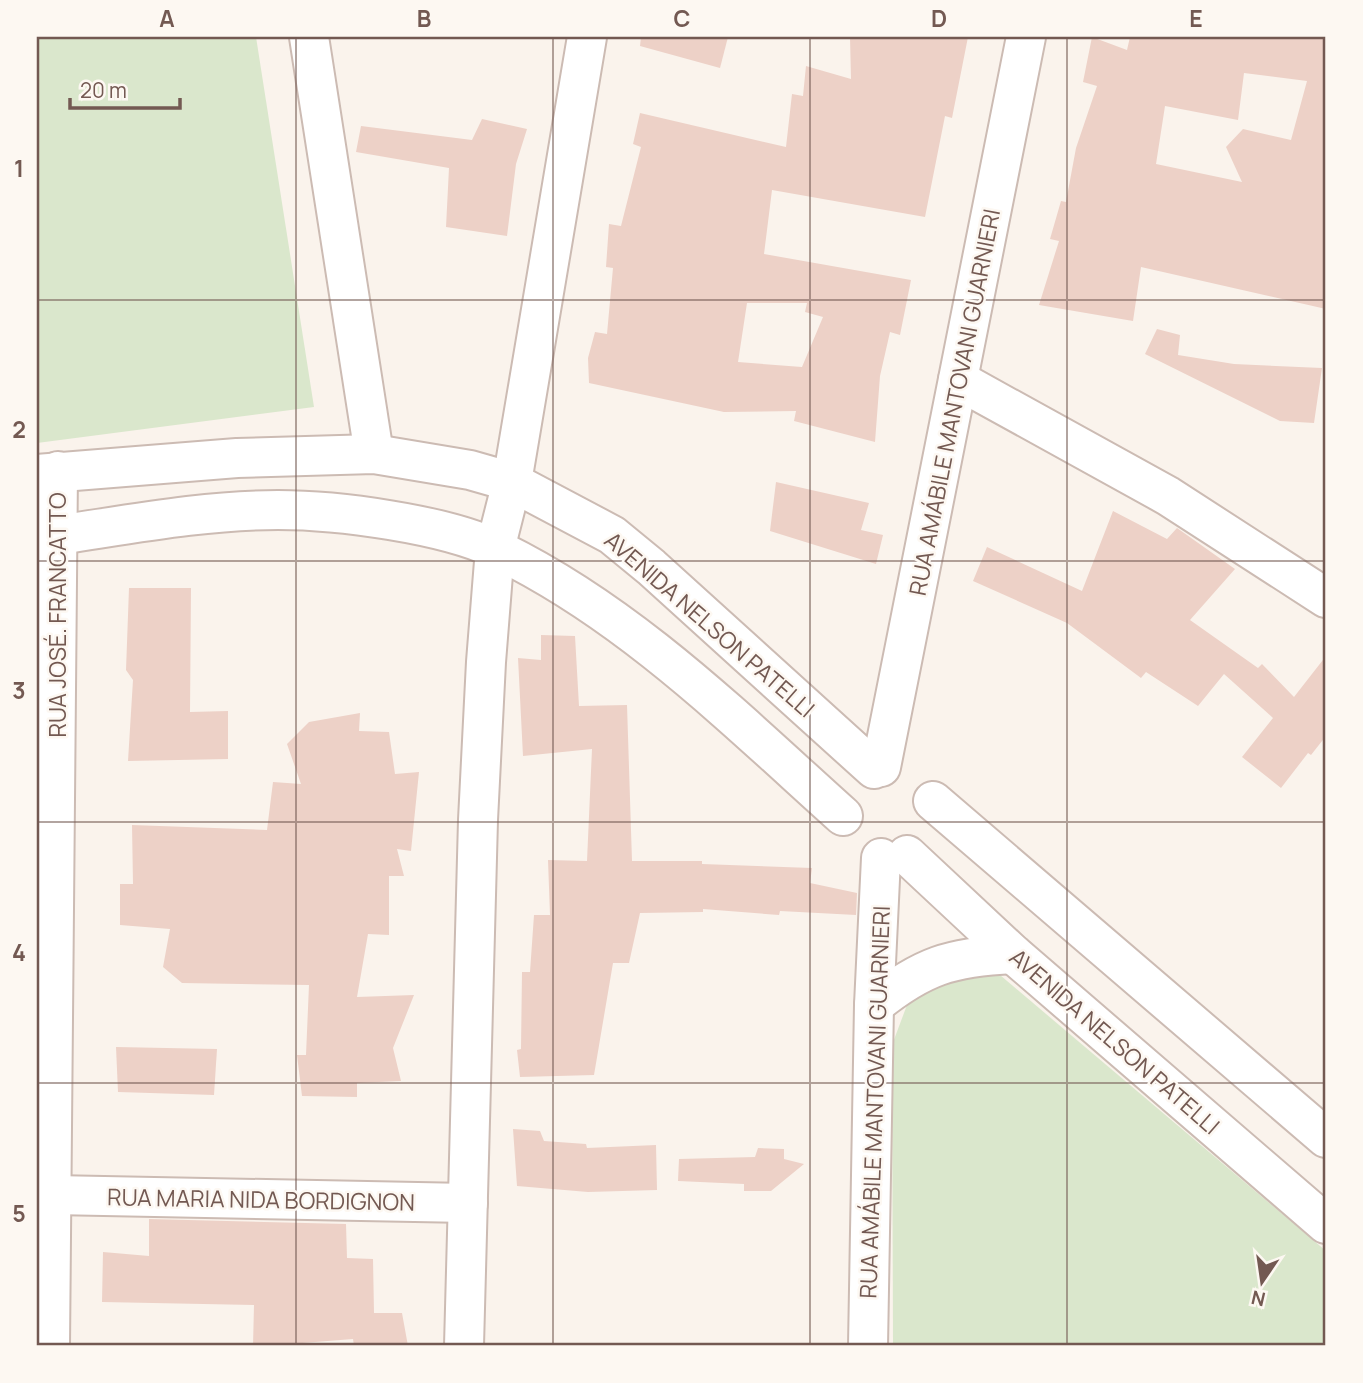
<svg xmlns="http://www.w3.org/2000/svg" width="1363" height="1383" font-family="Manrope,sans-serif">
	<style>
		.green { fill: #dae7cc }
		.building { fill: #edd1c7; fill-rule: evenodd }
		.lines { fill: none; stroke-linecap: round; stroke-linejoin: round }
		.minor-casing { stroke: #ccbbb3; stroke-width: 42 }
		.minor { stroke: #fff; stroke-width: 38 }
		.grid { fill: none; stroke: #735952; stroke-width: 2; stroke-opacity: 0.55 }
		.labels { text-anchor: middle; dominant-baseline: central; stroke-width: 5; stroke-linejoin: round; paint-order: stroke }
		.street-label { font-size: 23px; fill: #735952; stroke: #fdf8f2 }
		.neatline { fill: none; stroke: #735952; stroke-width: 2.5 }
		.grid-label { font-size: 23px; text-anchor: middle; font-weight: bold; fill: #735952 }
	</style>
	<rect width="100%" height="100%" fill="#faf3ec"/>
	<g class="green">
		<polygon points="37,37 256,37 314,407 37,443"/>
		<polygon points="960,966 1000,975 1326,1251 1326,1346 893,1346 892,1045 907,1005 927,974"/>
	</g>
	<g class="building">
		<polygon points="641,37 728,37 720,68 640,46"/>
		<path d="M850,37H968L952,118L945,116L925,217L772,190L764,254L911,280L900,335L890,332L880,376L875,442L794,421L796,411L724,412L589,383L588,358L595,332L607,334L613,268L606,267L609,224L621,226L641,147L633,144L640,113L786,147L792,94L803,96L806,66L851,79ZM747,303H807L805,312L823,317L802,367L738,362Z"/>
		<path d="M1092,37L1127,50L1130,37H1326V309L1141,267L1133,321L1039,305L1059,241L1050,239L1061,201L1066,202L1076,148L1097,86L1083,82ZM1244,73L1307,81L1291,140L1243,129L1226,147L1242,182L1156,164L1165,106L1238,120Z"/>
		<polygon points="482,119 527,129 516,164 507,236 446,227 449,168 356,152 361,126 472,140"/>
		<polygon points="1157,329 1180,335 1178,355 1234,364 1322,368 1314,423 1280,421 1145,354"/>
		<polygon points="776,482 869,503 861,530 883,535 876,564 770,531"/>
		<polygon points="1113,511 1167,539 1177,528 1235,569 1190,620 1258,668 1262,664 1294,697 1326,656 1326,736 1311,755 1308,753 1281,788 1242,757 1273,718 1224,674 1198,706 1146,672 1141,678 1067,623 973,581 987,547 1082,591"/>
		<polygon points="129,588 191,588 190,712 228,711 228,759 128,761 133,680 126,670"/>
		<polygon points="541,635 575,636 579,706 627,705 632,861 702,861 702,864 812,868 810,883 857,893 856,915 780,911 779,915 703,909 703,912 640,913 629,963 613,963 594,1075 520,1077 517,1050 521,1049 522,972 530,972 534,915 550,915 548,860 587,861 592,749 523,756 518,658 541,660"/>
		<polygon points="360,713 359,731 389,732 395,774 419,772 411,851 397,849 404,876 389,876 389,935 368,934 357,997 414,995 393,1048 401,1081 357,1083 357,1097 302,1096 297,1055 306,1055 309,985 182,983 163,967 170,929 120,925 120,884 133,884 132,825 267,830 273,782 301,784 287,744 309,722"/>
		<polygon points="116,1047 217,1049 214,1095 118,1092"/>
		<polygon points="513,1129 540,1131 544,1141 586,1144 587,1148 656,1145 657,1190 588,1192 517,1186"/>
		<polygon points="758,1148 784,1149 784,1159 804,1164 771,1191 744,1191 744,1184 678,1181 679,1159 755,1157"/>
		<polygon points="149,1219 346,1224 347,1258 373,1259 374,1313 402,1313 408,1346 354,1346 353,1339 290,1344 289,1346 253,1346 254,1305 102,1302 103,1252 149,1256"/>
	</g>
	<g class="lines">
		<g class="minor-casing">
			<g id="minor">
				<polyline points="309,37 374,454"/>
				<polyline points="958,380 1168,496 1326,598"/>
				<polyline points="37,474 237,458 374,454 470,470 512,482 612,535 651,567 874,769"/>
				<path d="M37,538C117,527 197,510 278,510C338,510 443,524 496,549C629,613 735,719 843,816"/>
				<polyline points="881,767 1026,37"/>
				<polyline points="933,801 1326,1138"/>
				<polyline points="907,855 1013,954 1326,1224"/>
				<path d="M874,1005C922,966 951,957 1013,954"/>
				<polyline points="53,1195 468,1203"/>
				<polyline points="50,1346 58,471"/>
				<polyline points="464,1346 478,820 486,662 495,549 512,482 587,37"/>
				<polyline points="868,1346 874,1005 881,858"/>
			</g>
		</g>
		<use href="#minor" class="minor"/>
	</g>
	<path class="grid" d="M296,37V1346M553,37V1346M810,37V1346M1067,37V1346M37,300H1326M37,561H1326M37,822H1326M37,1083H1326"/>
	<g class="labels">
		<g class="street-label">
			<text transform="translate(954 402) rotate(-79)">RUA AMÁBILE MANTOVANI GUARNIERI</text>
			<text transform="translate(57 615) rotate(-90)">RUA JOSÉ. FRANCATTO</text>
			<text transform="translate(710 624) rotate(41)">AVENIDA NELSON PATELLI</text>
			<text transform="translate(1115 1041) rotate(41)">AVENIDA NELSON PATELLI</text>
			<text transform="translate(874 1102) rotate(-88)">RUA AMÁBILE MANTOVANI GUARNIERI</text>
			<text transform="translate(261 1199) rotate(1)">RUA MARIA NIDA BORDIGNON</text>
		</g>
	</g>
	<rect width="1363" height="1383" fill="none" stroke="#fdf8f2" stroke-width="77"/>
	<g transform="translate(1262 1282) rotate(193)" stroke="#fdf8f2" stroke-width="5" paint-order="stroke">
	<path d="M0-5L12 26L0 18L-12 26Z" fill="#735952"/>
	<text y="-10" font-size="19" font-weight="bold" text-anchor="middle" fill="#735952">N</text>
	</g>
	<path d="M70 98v10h110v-10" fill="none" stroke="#735952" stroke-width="3.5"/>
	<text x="80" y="98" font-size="21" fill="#735952" stroke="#fdf8f2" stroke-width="5" paint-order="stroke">20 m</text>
	<rect x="38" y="38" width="1286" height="1306" class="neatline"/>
	<g class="grid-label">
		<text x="167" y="27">A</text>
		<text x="424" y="27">B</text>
		<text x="682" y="27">C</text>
		<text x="939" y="27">D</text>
		<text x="1196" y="27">E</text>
		<text x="19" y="177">1</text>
		<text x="19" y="438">2</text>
		<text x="19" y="699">3</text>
		<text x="19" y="961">4</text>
		<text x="19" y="1222">5</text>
	</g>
</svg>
